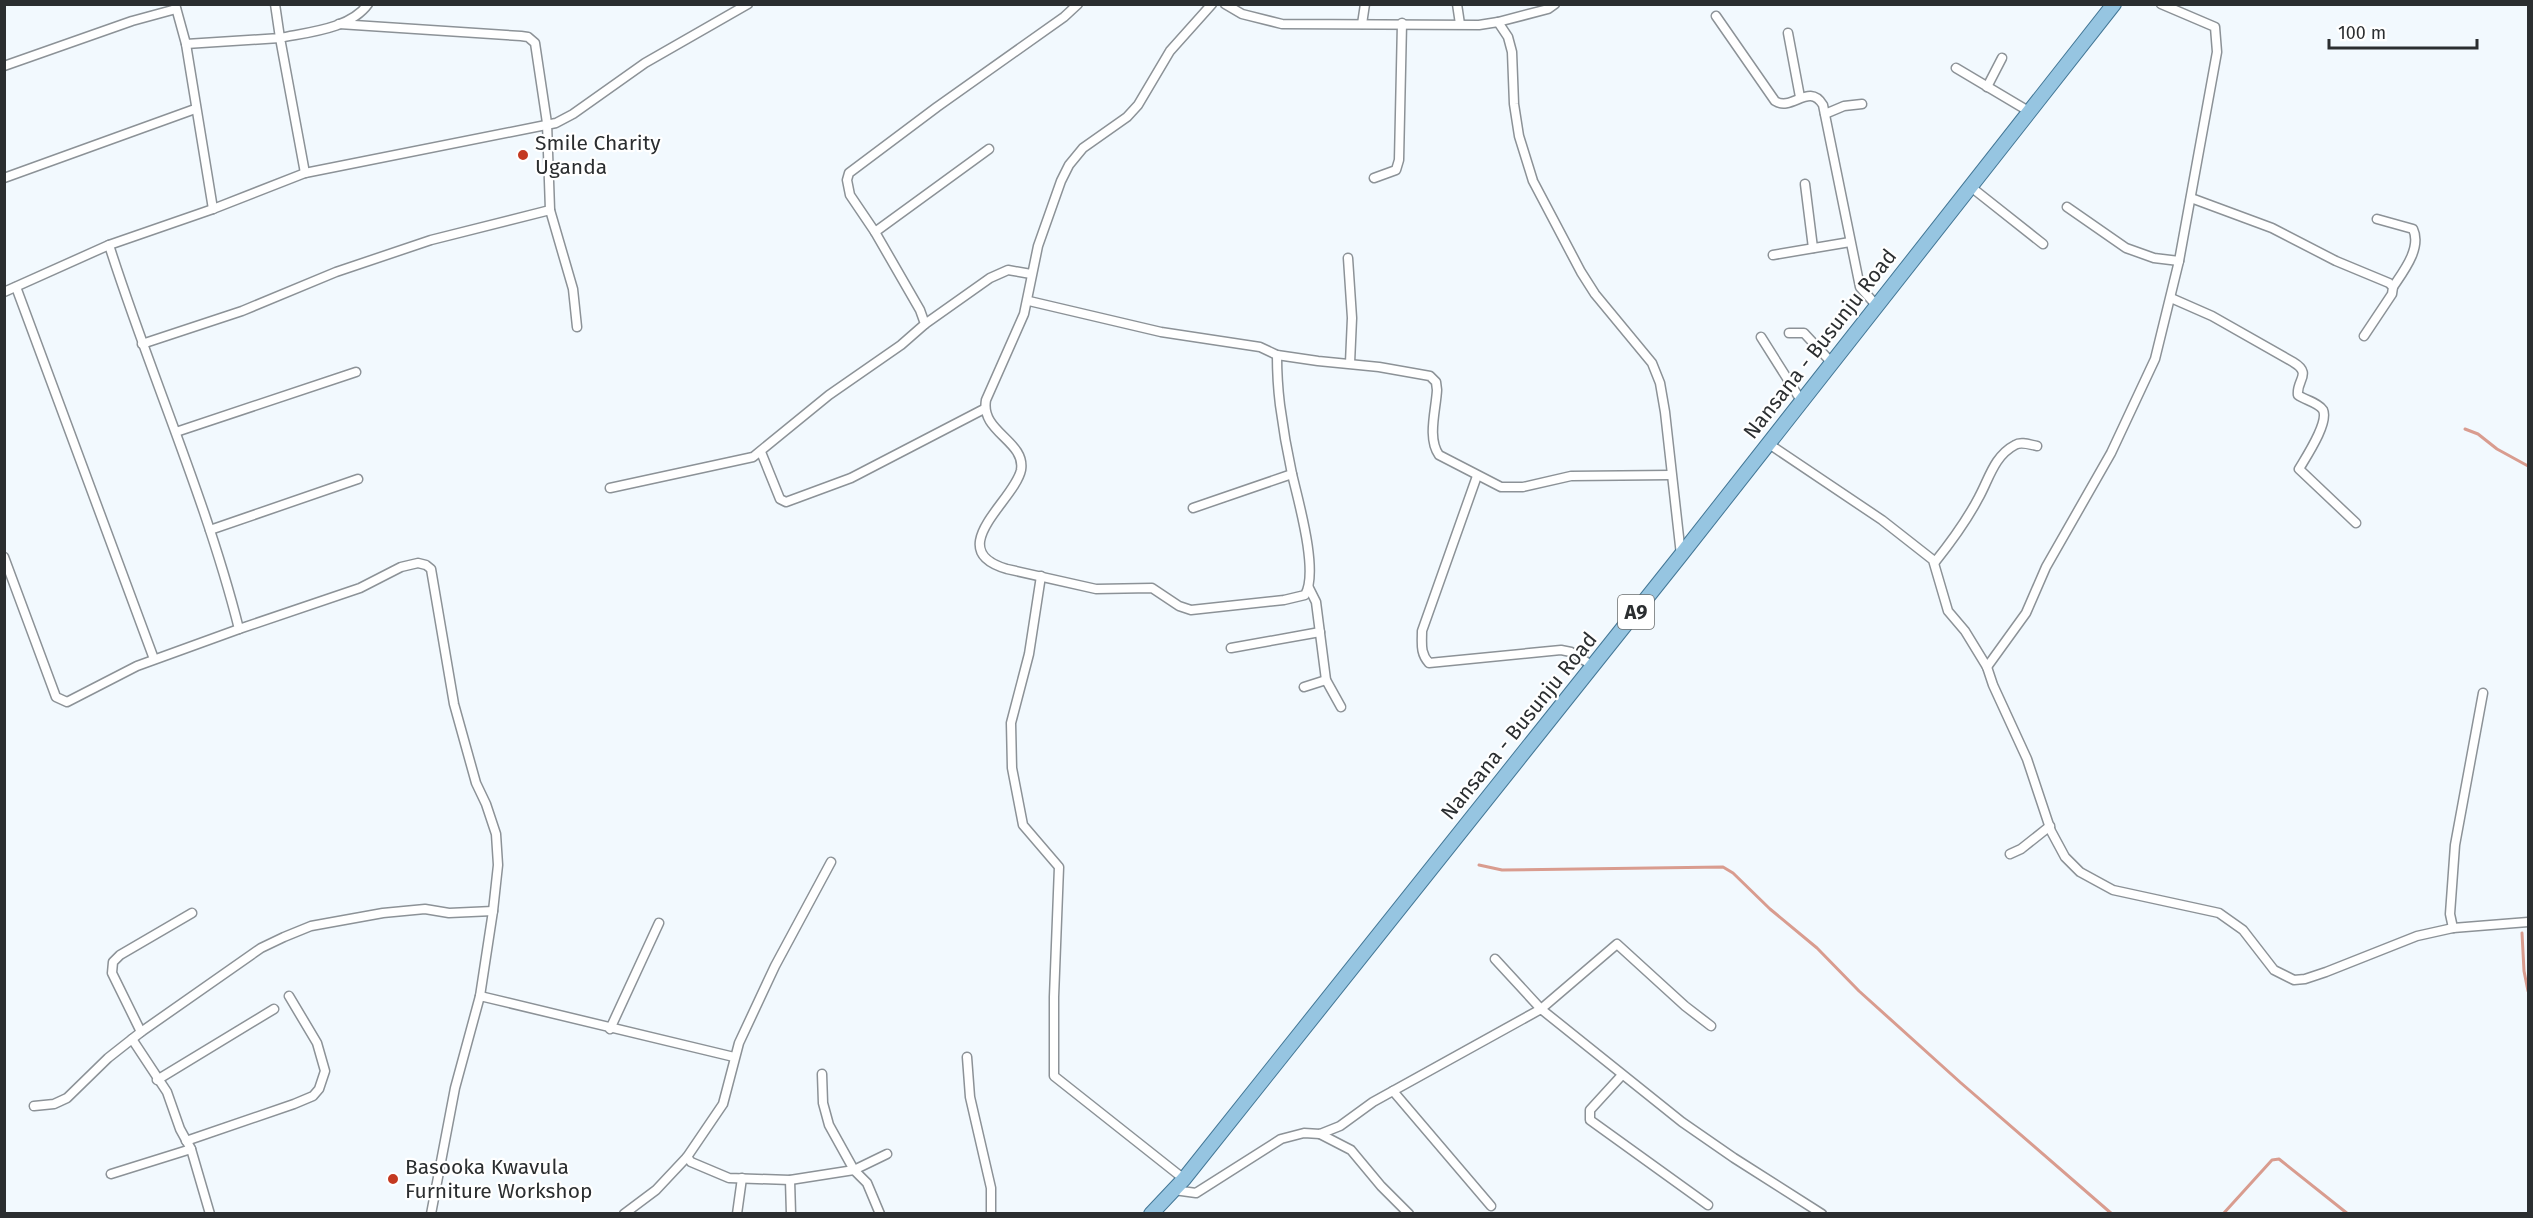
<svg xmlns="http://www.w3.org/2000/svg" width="2533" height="1218" font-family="'Fira Sans',sans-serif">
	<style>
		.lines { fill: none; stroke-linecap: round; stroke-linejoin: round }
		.stream { stroke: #d99c8f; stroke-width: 3 }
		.minor-casing { stroke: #8c9297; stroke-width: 11 }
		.primary-casing { stroke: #437796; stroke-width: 16 }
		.minor { stroke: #fff; stroke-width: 8 }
		.primary { stroke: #96c5e1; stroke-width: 14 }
		.poi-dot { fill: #c43921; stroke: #fff; stroke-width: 2 }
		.labels { text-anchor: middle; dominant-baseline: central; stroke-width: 4.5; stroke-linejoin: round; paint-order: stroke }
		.shield { fill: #fff; stroke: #6b6d6e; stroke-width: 1.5 }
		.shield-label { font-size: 20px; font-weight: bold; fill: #2b2e30 }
		.poi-label { font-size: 21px; fill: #2b2e30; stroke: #fff; text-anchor: start }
		.street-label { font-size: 21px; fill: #2b2e30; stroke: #fff }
	</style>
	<rect width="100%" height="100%" fill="#f2f9fe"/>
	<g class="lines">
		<g class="stream">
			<polyline points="2465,429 2478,434 2497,449 2528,466"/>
			<polyline points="1479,865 1502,870 1723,867 1733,873 1770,909 1817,948 1859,991 1961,1083 2112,1214"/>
			<polyline points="2522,933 2524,971 2528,991"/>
			<polyline points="2223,1214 2272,1160 2279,1159 2348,1214"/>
		</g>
		<g class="minor-casing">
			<g id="minor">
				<polyline points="175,4 186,44 213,209"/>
				<path d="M1212,4L1170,51L1138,105L1127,117L1083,148L1069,165L1061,181L1038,246L1024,314L986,400C980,432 1026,441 1021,470C1015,500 941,550 1007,569L1096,589L1152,588L1179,606L1191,610L1284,600L1305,595C1319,572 1298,500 1292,474C1287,451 1283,428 1280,405C1278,389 1277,371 1277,355"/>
				<polyline points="1225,4 1242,14 1282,24 1479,25 1498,22 1508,37 1512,52 1514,104 1519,136 1533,181 1581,272 1595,294 1652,363 1660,383 1665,412 1681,555"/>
				<polyline points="1457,4 1460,24"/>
				<path d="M1716,16L1775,101C1792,112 1809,82 1823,105L1860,287L1877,306"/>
				<polyline points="1498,22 1548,9 1555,4"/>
				<polyline points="339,24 521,36 528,37 535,43 547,123 550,210 573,289 577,327"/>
				<polyline points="1362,24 1365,4"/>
				<polyline points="1788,33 1800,97"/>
				<polyline points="186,44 280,38 275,4"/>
				<polyline points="4,66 132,21 176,9"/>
				<polyline points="1956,68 2030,112"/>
				<polyline points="1987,87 2002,58"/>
				<polyline points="1825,114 1844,106 1862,104"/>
				<path d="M305,173L280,38C309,32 350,29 368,4"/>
				<polyline points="4,178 195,109"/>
				<polyline points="1374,178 1396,170 1399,160 1402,23"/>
				<polyline points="1805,184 1813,248"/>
				<polyline points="1971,187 2043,244"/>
				<polyline points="2191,198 2272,228 2336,261 2389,283 2393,287 2392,294 2364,336"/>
				<polyline points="2067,207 2126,248 2154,258 2179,261"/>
				<path d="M2377,219L2413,229C2422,248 2403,272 2393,287"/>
				<polyline points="875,232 989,149"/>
				<path d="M109,245C150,374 206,498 239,629L360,588L401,567L418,563L426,565L431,569L454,704L476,783L486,804L496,834L498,865L493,911L480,996L455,1088L431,1214"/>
				<polyline points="1773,255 1850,242"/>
				<polyline points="1348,258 1352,318 1350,363"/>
				<polyline points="16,287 154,659"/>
				<polyline points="4,292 109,245 213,209 305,173 556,123 573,114 645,63 748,4"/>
				<path d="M2171,298L2212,316L2293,362C2313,374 2296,380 2298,395C2305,400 2319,403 2323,410C2329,423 2306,457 2299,469L2356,523"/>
				<path d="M1029,301L1161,332L1260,347L1277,355L1318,361L1379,367L1430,376L1436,382L1437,390C1436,410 1427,438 1439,455L1501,487H1523L1571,476L1671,475"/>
				<polyline points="925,324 990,278 1008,270 1031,274"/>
				<polyline points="1789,333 1804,333 1832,363"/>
				<polyline points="1761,337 1802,402"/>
				<polyline points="142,344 242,311 336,272 431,240 550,210"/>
				<polyline points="176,432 356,372"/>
				<polyline points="1769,444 1882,520 1933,560 1948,611 1965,631 1987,667 1993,685 2027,759 2051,831 2065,857 2080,872 2113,890 2219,913 2243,930 2274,970 2294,980 2305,979 2326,972 2417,936 2453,928 2528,922"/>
				<polyline points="761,452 780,499 786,502 851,478 984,409"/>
				<path d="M1477,476L1422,631C1422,644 1420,653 1429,663L1561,650L1571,652L1593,666"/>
				<polyline points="610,488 753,457 829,395 901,345 925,324 920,310 875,232 850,195 847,180 849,173 937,107 1064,17 1078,4"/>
				<polyline points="1193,508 1292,474"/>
				<polyline points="210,530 358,479"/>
				<polyline points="4,557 56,697 67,702 137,666 239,629"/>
				<path d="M1935,562C1951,542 1967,520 1979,497C1989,479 1994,456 2015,445C2021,441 2031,445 2037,446"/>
				<polyline points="1041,576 1029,654 1011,723 1012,768 1023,825 1059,867 1054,997 1054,1076 1184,1179"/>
				<polyline points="1309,588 1316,602 1326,680 1341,707"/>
				<polyline points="1231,648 1320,632"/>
				<polyline points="1987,667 2026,613 2046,567 2111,453 2155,359 2179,261 2217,52 2215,27 2161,4"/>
				<polyline points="1304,687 1326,680"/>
				<polyline points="2010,854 2021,849 2050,826"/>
				<polyline points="831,862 775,966 739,1043 723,1104 687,1157 691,1162 729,1178 790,1180 854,1170 887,1154"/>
				<polyline points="2453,928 2450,914 2455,845 2483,693"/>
				<polyline points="1495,959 1541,1009 1617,944 1685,1006 1711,1026"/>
				<polyline points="480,996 734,1057"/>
				<polyline points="610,1029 659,923"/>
				<polyline points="141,1032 112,973 113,962 120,955 192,913"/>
				<polyline points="132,1039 167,1092 180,1129 191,1149 210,1214"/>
				<polyline points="967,1057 970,1097 991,1188 991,1214"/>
				<polyline points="822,1074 823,1103 829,1125 854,1170 867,1183 880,1214"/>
				<polyline points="1622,1075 1590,1110 1590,1120 1708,1205"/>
				<polyline points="157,1080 274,1009"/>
				<polyline points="1393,1091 1491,1206"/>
				<polyline points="34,1106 54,1104 67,1098 108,1058 141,1032 261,948 284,937 311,926 383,913 425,909 449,913 493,911"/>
				<polyline points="1320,1134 1351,1150 1381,1186 1409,1214"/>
				<polyline points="186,1141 294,1104 313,1096 319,1089 325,1071 317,1043 289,996"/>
				<polyline points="111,1174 191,1149"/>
				<polyline points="790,1180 791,1214"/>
				<polyline points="1174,1190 1196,1193 1281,1139 1304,1133 1320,1134 1340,1126 1373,1102 1541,1009 1682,1122 1734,1158 1822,1214"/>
				<polyline points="624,1214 656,1190 687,1157"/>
				<polyline points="737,1214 742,1178"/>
			</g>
		</g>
		<g class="primary-casing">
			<polyline id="primary" points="1151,1214 1184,1179 1681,555 2114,4"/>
		</g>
		<use href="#minor" class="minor"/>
		<use href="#primary" class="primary"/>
	</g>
	<g class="poi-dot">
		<circle cx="523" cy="155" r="6"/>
		<circle cx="393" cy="1179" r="6"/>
	</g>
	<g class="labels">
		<rect class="shield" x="1618" y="595" width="36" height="34" rx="4.5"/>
		<g class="shield-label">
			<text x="1636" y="612">A9</text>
		</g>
		<g class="poi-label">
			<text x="535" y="143">Smile Charity<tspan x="535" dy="24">Uganda</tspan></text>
			<text x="405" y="1167">Basooka Kwavula<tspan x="405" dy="24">Furniture Workshop</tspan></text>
		</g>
		<g class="street-label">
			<text transform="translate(1820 344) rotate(-52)">Nansana - Busunju Road</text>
			<text transform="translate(1519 726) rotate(-51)">Nansana - Busunju Road</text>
		</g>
	</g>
	<rect width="2533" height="1218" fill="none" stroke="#2b2e30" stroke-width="12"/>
	<path d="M2329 39v9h148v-9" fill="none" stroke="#2b2e30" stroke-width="3"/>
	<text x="2338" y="39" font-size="18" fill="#2b2e30" stroke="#ffffff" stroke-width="4.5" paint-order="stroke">100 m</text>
</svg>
